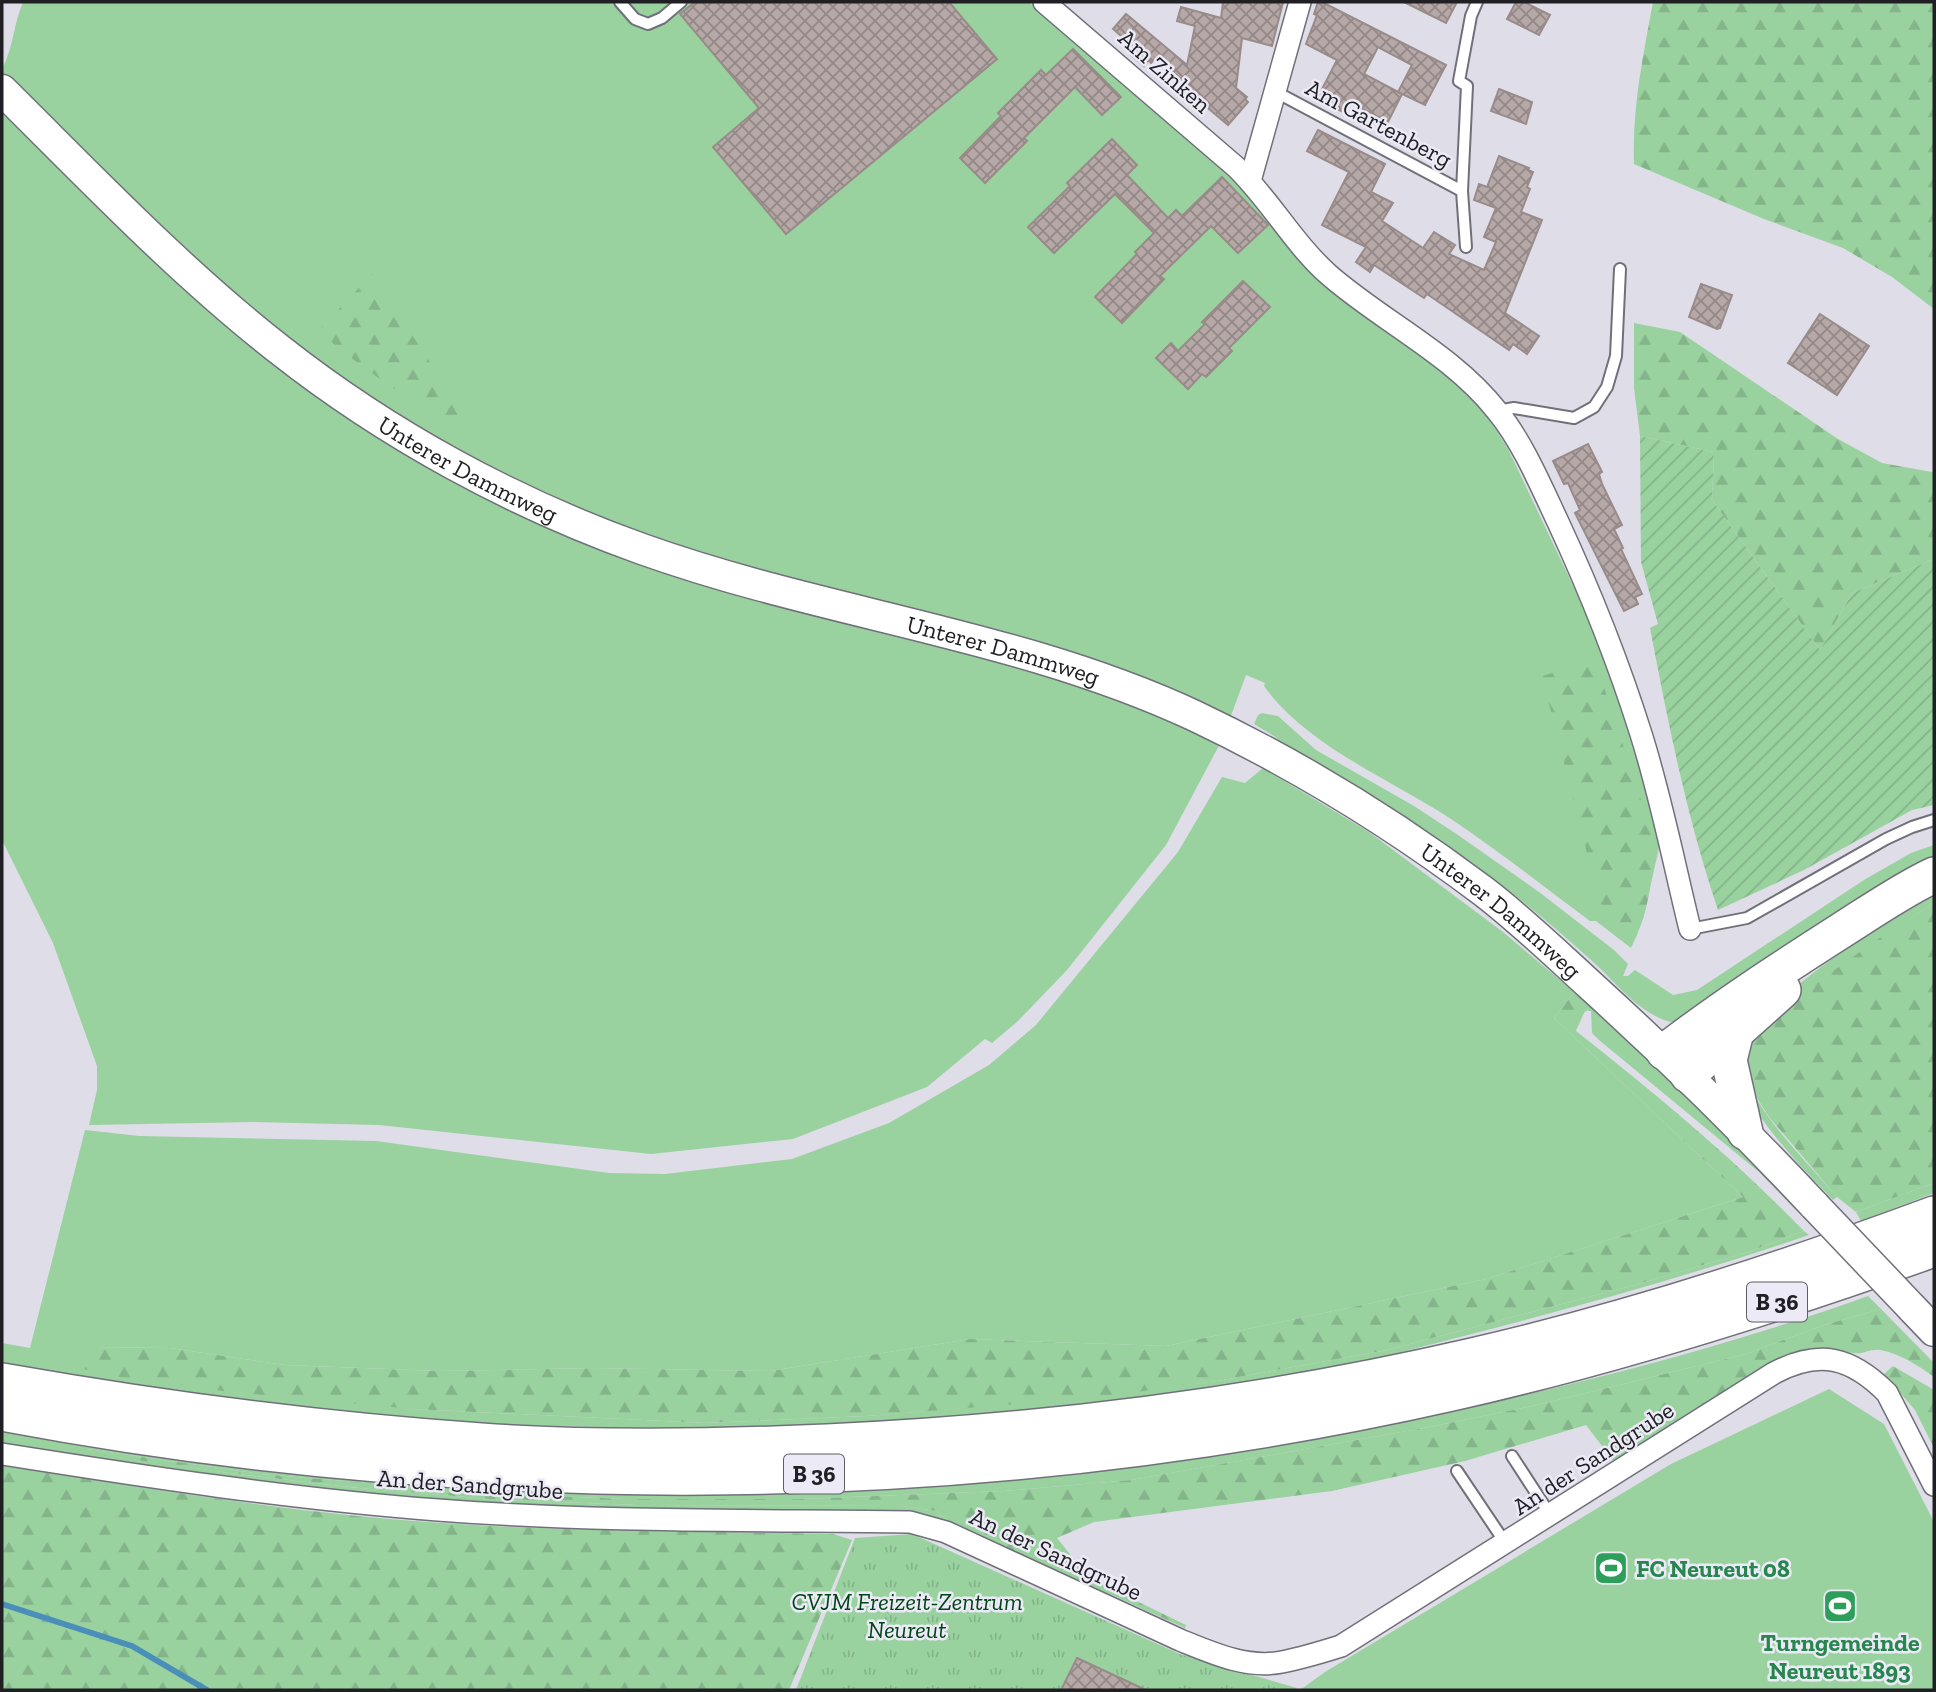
<svg xmlns="http://www.w3.org/2000/svg" width="1936" height="1692" font-family="'Zilla Slab',serif">
	<style>
		.grass { fill: #99d29f }
		.forest { fill: url(#forest-firs) }
		.park { fill: url(#park-tufts) }
		.garden { fill: url(#garden-furrows) }
		.lines { fill: none; stroke-linecap: round; stroke-linejoin: round }
		.stream { stroke: #4a8fba; stroke-width: 6 }
		.building { fill: url(#building-cross-hatch); stroke: #988b89; stroke-width: 2 }
		.service-casing { stroke: #70707a; stroke-width: 14 }
		.minor-casing { stroke: #70707a; stroke-width: 24 }
		.secondary-casing { stroke: #70707a; stroke-width: 33 }
		.trunk-casing { stroke: #70707a; stroke-width: 38 }
		.service { stroke: #fff; stroke-width: 10 }
		.minor { stroke: #fff; stroke-width: 21 }
		.secondary { stroke: #fff; stroke-width: 30 }
		.trunk { stroke: #fff; stroke-width: 35 }
		.secondary-bridge-casing { stroke: #70707a; stroke-width: 33; stroke-linecap: butt }
		.secondary-bridge { stroke: #fff; stroke-width: 30 }
		.labels { text-anchor: middle; dominant-baseline: central; stroke-width: 5; stroke-linejoin: round; paint-order: stroke }
		.shield { fill: #ebeaf6; stroke: #5d5d63; stroke-width: 2 }
		.shield-label { font-size: 23px; font-weight: bold; fill: #202024 }
		.street-label { font-size: 24px; fill: #202024; stroke: #ebeaf6 }
		.leisure-label { font-size: 24px; font-weight: bold; fill: #27864d; stroke: #ebeaf6; text-anchor: start }
		.park-label { font-size: 24px; font-style: italic; fill: #004515; stroke: #ebeaf6 }
	</style>
	<defs>
		<pattern id="forest-firs" width="22" height="20" patternUnits="userSpaceOnUse" patternTransform="scale(1.75)"><rect width="22" height="20" fill="#99d29f"/><path d="M5 1l3.5 6h-7zM16 11l3.5 6h-7z" fill="#84b489"/></pattern>
		<pattern id="park-tufts" width="24" height="20" patternUnits="userSpaceOnUse" patternTransform="scale(1.75)"><rect width="24" height="20" fill="#99d29f"/><path d="M3 7l-1-3M5 7V3M7 7l1-3M15 17l-1-3M17 17v-4M19 17l1-3" fill="none" stroke="#84b489"/></pattern>
		<pattern id="garden-furrows" width="10" height="10" patternUnits="userSpaceOnUse" patternTransform="scale(1.75)"><rect width="10" height="10" fill="#99d29f"/><path d="M-1 1l2-2M0 10L10 0M9 11l2-2" fill="none" stroke="#84b489"/></pattern>
		<pattern id="building-cross-hatch" width="8" height="8" patternUnits="userSpaceOnUse" patternTransform="scale(1.75)"><rect width="8" height="8" fill="#b5a8a6"/><path d="M0 0l8 8M0 8l8-8" fill="none" stroke="#938887"/></pattern>
	</defs>
	<rect width="100%" height="100%" fill="#dedde8"/>
	<g class="grass">
		<path d="M23,2H1029L1227,172L1459,385C1479,404 1494,425 1508,449L1598,638L1632,738L1661,839L1643,919L1629,946L1597,921H1590C1544,887 1499,851 1451,819C1390,779 1307,746 1264,686L1265,683L1246,675L1222,740L1166,845L1067,970L1018,1021L992,1043L985,1039L927,1087L793,1139L651,1154L379,1125L254,1122L89,1125L97,1090V1066L53,943L2,840V69C14,46 13,25 23,2Z"/>
		<path d="M1262,713L1278,716L1316,750L1414,806L1458,835L1539,892L1614,950L1628,964L1623,976H1628L1635,970L1673,995L1697,990L1864,880L1911,853L1934,845V869L1675,1023C1640,1016 1617,983 1591,960C1561,933 1529,906 1496,881C1432,834 1361,794 1293,753L1274,736L1254,724L1258,715Z"/>
		<path d="M1263,768L1369,832L1503,932L1573,991L1576,988L1653,1060L1800,1209L1797,1211L1759,1172L1599,1040L1592,1033L1591,1011H1587L1588,1009L1574,992L1554,1018L1743,1197L1486,1279L1166,1346L970,1339L770,1371L594,1368L439,1371L285,1365L170,1348L95,1347L413,1409L705,1423L867,1416L1092,1397L1217,1381L1387,1350L1631,1286L1748,1252L1804,1231L1809,1235C1704,1271 1598,1301 1491,1329C1429,1345 1367,1362 1303,1373C1025,1424 740,1437 458,1422C305,1414 152,1391 2,1362V1343L30,1348L85,1130L139,1136L376,1141L609,1173L665,1174L792,1159L889,1123L989,1065L1036,1025L1178,852L1222,777L1245,783Z"/>
		<path d="M1934,896V903C1894,929 1854,956 1816,984C1796,998 1774,1013 1757,1030C1749,1038 1741,1058 1744,1069C1752,1109 1810,1165 1837,1197L1833,1200C1806,1172 1744,1109 1738,1071C1736,1059 1739,1041 1747,1030C1758,1017 1774,1005 1787,994C1832,956 1882,924 1934,896Z"/>
		<polygon points="1934,1183 1934,1193 1861,1221 1856,1212"/>
		<path d="M1868,1296L1881,1309L1824,1325L1746,1354L1537,1405L1424,1428L1131,1480L1004,1491L800,1499H625L502,1494L261,1474L87,1449V1452L229,1473L358,1488L503,1500L638,1505L902,1506L936,1511L951,1523C780,1516 609,1511 438,1499C291,1488 146,1467 2,1443V1430C145,1456 290,1478 435,1487C797,1510 1159,1479 1512,1398C1633,1370 1751,1338 1868,1296Z"/>
		<polygon points="1829,1389 1884,1424 1934,1522 1934,1690 1300,1690 1325,1672 1671,1464"/>
	</g>
	<g class="forest">
		<path d="M1653,2H1934V309L1892,277L1843,248L1764,219L1634,164C1632,108 1643,56 1653,2Z"/>
		<path d="M372,274L470,423L463,432C412,402 364,370 318,331Z"/>
		<polygon points="1634,323 1680,332 1838,439 1882,463 1932,472 1934,470 1934,559 1852,593 1820,650 1712,500 1714,452 1640,436 1634,388"/>
		<path d="M1595,660L1653,836C1655,873 1648,915 1631,948L1596,921L1602,912L1542,676Z"/>
		<polygon points="1934,903 1934,1183 1856,1212 1837,1197 1769,1117 1748,1084 1746,1051 1755,1032 1801,994 1875,941"/>
		<path d="M1574,992L1585,1002L1588,1009L1584,1013L1576,1031C1656,1094 1733,1158 1804,1231L1748,1252L1631,1286L1387,1350L1217,1381L1092,1398L867,1416L705,1423L413,1409L230,1392L105,1375L84,1369L80,1364L87,1350L95,1347L170,1348L285,1365L439,1371L594,1368L770,1371L970,1339L1166,1346L1486,1279L1743,1197L1554,1018Z"/>
		<path d="M1881,1309L1934,1363V1377C1919,1366 1899,1353 1880,1350C1871,1348 1862,1355 1853,1353C1821,1347 1813,1346 1783,1357L1615,1463L1586,1425L1465,1461L1332,1491L1094,1522L1057,1538L1089,1578L1186,1625L1185,1628L1114,1596L1080,1584L951,1523L936,1511L902,1506L638,1505L503,1500L359,1488L229,1473L87,1453V1449L261,1474L502,1494L625,1499H800L1004,1491L1131,1480L1424,1428L1537,1405L1746,1354L1824,1325Z"/>
		<polygon points="1893,1366 1934,1390 1934,1448 1915,1410 1884,1374"/>
		<path d="M2,1464C148,1489 294,1513 442,1523C572,1532 703,1531 833,1534L852,1540L789,1690H2Z"/>
	</g>
	<polygon class="park" points="912,1534 1180,1654 1297,1688 1294,1690 796,1690 855,1538"/>
	<path class="garden" d="M1640,436L1714,452L1712,500L1820,650L1852,593L1934,559V805L1912,810L1804,870L1718,910C1687,818 1668,723 1650,628L1658,624L1641,562Z"/>
	<g class="lines">
		<polyline class="stream" points="2,1604 132,1646 207,1690"/>
	</g>
	<g class="building">
		<polygon points="695,2 949,2 997,59 786,234 713,147 759,108 680,14"/>
		<polygon points="1223,2 1283,2 1272,46 1242,38 1236,88 1247,97 1245,99 1248,102 1228,125 1182,86 1185,82 1155,58 1151,63 1149,60 1144,66 1131,55 1136,49 1113,29 1126,14 1187,65 1195,26 1177,21 1181,7 1221,18"/>
		<polygon points="1318,2 1322,2 1446,65 1425,105 1398,92 1412,65 1378,47 1364,74 1402,94 1388,122 1349,102 1343,112 1317,99 1337,60 1306,44 1317,15 1314,14"/>
		<polygon points="1404,2 1457,2 1446,23"/>
		<polygon points="1516,2 1524,2 1550,15 1539,35 1507,19"/>
		<polygon points="1073,49 1121,97 1102,115 1075,87 1024,138 1027,141 985,183 960,158 1001,116 998,113 1041,70 1046,75"/>
		<polygon points="1499,89 1532,102 1526,124 1491,111"/>
		<polygon points="1318,130 1385,164 1371,192 1393,203 1382,221 1423,248 1434,232 1455,245 1449,254 1484,270 1496,242 1484,237 1496,208 1474,200 1479,184 1487,187 1499,156 1529,168 1528,170 1533,172 1527,187 1530,189 1521,212 1542,220 1505,313 1539,336 1527,354 1513,344 1509,350 1427,294 1424,298 1374,265 1370,272 1356,262 1366,247 1322,225 1349,172 1307,151"/>
		<polygon points="1112,139 1137,165 1127,175 1168,218 1176,210 1182,216 1222,177 1268,225 1238,253 1211,226 1160,276 1164,279 1122,323 1095,297 1137,254 1135,252 1154,233 1115,194 1054,253 1028,227 1070,186 1067,183"/>
		<polygon points="1243,281 1270,307 1229,348 1232,351 1206,377 1202,374 1188,389 1156,358 1171,343 1178,351 1205,324 1202,322"/>
		<polygon points="1701,284 1732,295 1720,328 1717,329 1689,317"/>
		<polygon points="1820,314 1869,346 1837,395 1788,363"/>
		<polygon points="1588,444 1602,472 1599,474 1602,484 1622,525 1614,529 1623,548 1621,549 1642,594 1635,597 1638,604 1624,611 1575,513 1580,510 1568,483 1564,484 1553,461"/>
		<polygon points="1077,1658 1146,1690 1061,1690"/>
	</g>
	<g class="lines">
		<g class="service-casing">
			<g id="service">
				<polyline points="620,2 635,19 648,24 662,18 681,2"/>
				<polyline points="1276,92 1462,191"/>
				<polyline points="1466,247 1462,191 1467,86 1459,81 1471,16 1477,2"/>
				<polyline points="1498,411 1514,408 1574,418 1594,407 1607,387 1616,356 1620,269"/>
				<polyline points="1690,929 1747,918 1886,839 1912,827 1934,820"/>
				<polyline points="1512,1456 1551,1516"/>
				<polyline points="1457,1471 1506,1544"/>
			</g>
		</g>
		<g class="minor-casing">
			<g id="minor">
				<path d="M1044,2L1236,167C1270,200 1293,243 1329,275C1383,322 1452,354 1497,411C1522,441 1541,486 1558,522C1590,591 1618,661 1641,734C1661,797 1674,864 1690,929"/>
				<polyline points="1250,181 1300,2"/>
				<path d="M2,1454C147,1477 292,1499 438,1510C595,1522 752,1520 910,1522L946,1532L1180,1640C1212,1653 1247,1669 1282,1662C1302,1658 1322,1652 1341,1646L1774,1373C1820,1349 1851,1357 1887,1393L1934,1485"/>
			</g>
		</g>
		<g class="secondary-casing">
			<g id="secondary">
				<path id="s1" d="M2,90C92,179 180,272 280,350C388,435 513,503 642,549C824,614 1019,634 1195,716C1296,764 1394,824 1483,891C1521,920 1555,953 1590,985C1668,1056 1743,1129 1815,1206"/>
				<polyline points="1912,1308 1934,1331"/>
			</g>
		</g>
		<g class="trunk-casing">
			<g id="trunk">
				<polyline points="1736,1032 1729,1060 1745,1132"/>
				<path d="M1664,1052C1721,1008 1781,969 1842,930C1872,911 1902,890 1934,875"/>
				<polyline points="1688,1075 1783,990"/>
				<path d="M2,1381C161,1409 320,1430 481,1441C596,1449 712,1447 827,1442C1044,1432 1260,1405 1472,1356C1629,1320 1783,1270 1934,1214"/>
				<path d="M2,1413C480,1503 977,1500 1452,1393C1616,1356 1777,1305 1934,1249"/>
			</g>
		</g>
		<use href="#service" class="service"/>
		<use href="#minor" class="minor"/>
		<use href="#secondary" class="secondary"/>
		<use href="#trunk" class="trunk"/>
		<g class="secondary-bridge-casing">
			<polyline id="secondary-bridge" points="1815,1206 1912,1308"/>
		</g>
		<use href="#secondary-bridge" class="secondary-bridge"/>
	</g>
	<defs>
		<g id="stadium-square" transform="scale(1.75)"><rect x="-9" y="-9" width="18" height="18" rx="4" fill="#2e9e5b" stroke="#ebeaf6"/><path d="M0-5a6.5 5 0 1 0 0 10a6.5 5 0 1 0 0-10ZM-3.5-1.8h7v3.6h-7Z" fill="#fff"/></g>
	</defs>
	<g fill-rule="evenodd">
		<use href="#stadium-square" x="1611" y="1568"/>
		<use href="#stadium-square" x="1840" y="1606"/>
	</g>
	<g class="labels">
		<g class="shield">
			<rect x="1747" y="1282.5" width="60" height="39" rx="5"/>
			<rect x="784" y="1454.5" width="60" height="39" rx="5"/>
		</g>
		<g class="shield-label">
			<text x="1777" y="1302">B 36</text>
			<text x="814" y="1474">B 36</text>
		</g>
		<g class="street-label">
			<text transform="translate(1165 71) rotate(41)">Am Zinken</text>
			<text transform="translate(1379 123) rotate(28)">Am Gartenberg</text>
			<text stroke="none"><textPath href="#s1" startOffset="604">Unterer Dammweg</textPath></text>
			<text stroke="none"><textPath href="#s1" startOffset="1171">Unterer Dammweg</textPath></text>
			<text stroke="none"><textPath href="#s1" startOffset="1738">Unterer Dammweg</textPath></text>
			<text transform="translate(1593 1458) rotate(-33)">An der Sandgrube</text>
			<text transform="translate(470 1484) rotate(4)">An der Sandgrube</text>
			<text transform="translate(1056 1554) rotate(25)">An der Sandgrube</text>
		</g>
		<g class="leisure-label">
			<text x="1636" y="1568">FC Neureut 08</text>
			<text x="1840" y="1642" text-anchor="middle">Turngemeinde<tspan x="1840" dy="28">Neureut 1893</tspan></text>
		</g>
		<g class="park-label">
			<text x="907" y="1601">CVJM Freizeit-Zentrum<tspan x="907" dy="28">Neureut</tspan></text>
		</g>
	</g>
	<rect width="1936" height="1692" fill="none" stroke="#202024" stroke-width="7"/>
</svg>
